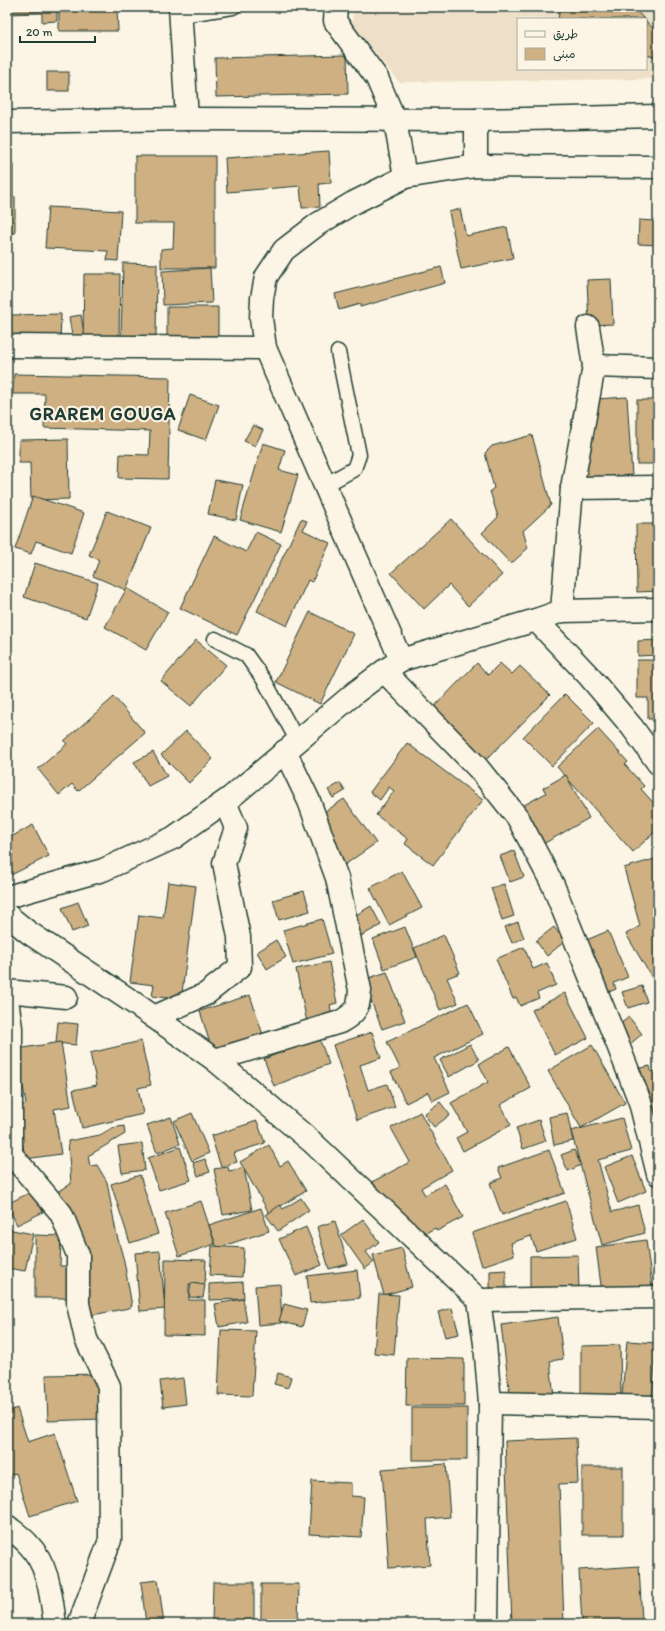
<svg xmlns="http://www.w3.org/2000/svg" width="665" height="1631" font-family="Itim,'Playpen Sans Arabic',sans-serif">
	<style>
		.built { fill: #eee0c8; fill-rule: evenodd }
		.building { fill: #cfb083; stroke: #1f3d34 }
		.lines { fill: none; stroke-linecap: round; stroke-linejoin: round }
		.lane-casing { stroke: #1f3d34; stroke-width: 17 }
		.street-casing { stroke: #1f3d34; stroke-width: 25 }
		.secondary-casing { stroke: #1f3d34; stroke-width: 25 }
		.lane { stroke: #fcf5e5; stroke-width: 14 }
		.street { stroke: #fcf5e5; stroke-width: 22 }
		.secondary { stroke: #fcf5e5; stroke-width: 22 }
		.labels { text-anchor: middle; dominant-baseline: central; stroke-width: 4; stroke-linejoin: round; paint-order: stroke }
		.district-label { font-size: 18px; font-weight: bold; letter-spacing: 1px; fill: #1f3d34; stroke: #fcf5e5 }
	</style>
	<rect width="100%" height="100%" fill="#fcf5e5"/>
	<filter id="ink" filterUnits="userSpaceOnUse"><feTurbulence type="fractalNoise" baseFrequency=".025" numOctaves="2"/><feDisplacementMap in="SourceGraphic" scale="8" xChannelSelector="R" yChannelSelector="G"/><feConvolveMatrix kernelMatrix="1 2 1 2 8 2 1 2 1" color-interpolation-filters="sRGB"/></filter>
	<g filter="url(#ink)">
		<path class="built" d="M353,7H658V79L399,82L352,26ZM518,19H646V69H518Z"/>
		<g class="building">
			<polygon points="7,7 57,7 57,21 42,22 42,13 7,14"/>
			<polygon points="59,7 117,7 118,31 59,31"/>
			<polygon points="560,7 633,7 644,19 558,19"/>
			<polygon points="646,21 658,34 658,57 649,56 646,53"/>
			<polygon points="347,55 348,94 216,97 215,58"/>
			<rect x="47" y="72" width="22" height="19"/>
			<polygon points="329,151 331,183 319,184 320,207 302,208 300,186 227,192 225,158"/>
			<polygon points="135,156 215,156 215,268 161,268 161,249 173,248 174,223 135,223"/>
			<rect x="7" y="164" width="6" height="32"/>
			<rect x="7" y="197" width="8" height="36"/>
			<polygon points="656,202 658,202 658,245 638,244 639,220 655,221"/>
			<polygon points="48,207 121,211 118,261 107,260 108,251 45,248"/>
			<polygon points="460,209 466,236 507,227 513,258 461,269 449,212"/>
			<polygon points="123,263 157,264 156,337 121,336"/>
			<polygon points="441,267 445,283 360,307 360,304 339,310 335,294"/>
			<polygon points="210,268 212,303 163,305 162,271"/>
			<polygon points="84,274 120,274 119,337 83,337"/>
			<polygon points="611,279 613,324 589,325 587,280"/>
			<polygon points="167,307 218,307 218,340 167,341"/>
			<polygon points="61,314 60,345 11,344 11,315"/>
			<polygon points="81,315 85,340 73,342 69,317"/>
			<polygon points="14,374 170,377 168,479 119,478 120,454 149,455 150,431 44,428 45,394 13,394"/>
			<polygon points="190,395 219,405 206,440 178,430"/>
			<polygon points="627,397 632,476 586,479 581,400"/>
			<rect x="637" y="400" width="21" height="64"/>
			<polygon points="253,425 263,430 255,446 244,441"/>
			<polygon points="532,435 551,505 523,531 528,548 511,564 482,533 498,517 490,491 494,488 485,453 492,446"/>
			<polygon points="68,439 69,499 31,500 30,463 19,463 19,440"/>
			<polygon points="263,443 285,450 279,470 298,475 281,532 240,520"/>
			<polygon points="215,480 243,485 236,520 208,514"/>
			<polygon points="33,496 84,513 71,553 36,541 31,554 15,549"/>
			<polygon points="107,511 151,528 126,590 93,576 99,560 89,555"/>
			<polygon points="301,519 307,521 303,530 330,543 312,582 308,580 287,626 257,611"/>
			<polygon points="451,519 502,575 468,606 449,585 424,609 391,573"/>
			<polygon points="636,524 658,524 658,591 637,592"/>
			<polygon points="256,532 281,544 237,635 180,608 214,536 246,552"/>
			<polygon points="35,563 98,583 86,618 24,597"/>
			<polygon points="127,588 168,612 146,650 105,627"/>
			<polygon points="310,612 354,634 320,704 276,682"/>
			<polygon points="196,640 226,665 191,706 161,681"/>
			<polygon points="658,640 658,655 638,656 638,641"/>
			<polygon points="637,660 658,660 658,719 648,719 648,698 637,698"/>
			<polygon points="477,663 488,675 500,663 512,674 520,666 550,695 477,769 424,717"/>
			<polygon points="565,694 594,723 552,766 523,737"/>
			<polygon points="114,697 145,733 78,791 72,784 59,795 38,769 67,744 64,741"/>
			<polygon points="598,729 628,762 625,765 644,786 641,789 658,808 658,829 633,852 557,767"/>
			<polygon points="186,731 213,759 189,783 161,755"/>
			<polygon points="407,743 483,800 433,865 405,844 408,839 376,815 394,791 389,787 380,800 370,792"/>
			<polygon points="153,752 167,776 148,786 134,762"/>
			<polygon points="566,775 589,818 536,848 515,810 546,793 543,788"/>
			<polygon points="340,783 345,791 333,798 328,790"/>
			<polygon points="344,799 376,843 343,866 311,821"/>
			<polygon points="33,825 49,856 7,877 7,839"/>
			<polygon points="514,851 524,877 510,882 500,856"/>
			<polygon points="658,858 658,988 626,934 640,926 624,868"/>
			<polygon points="402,871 422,908 389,925 370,888"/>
			<polygon points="168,882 196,886 181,1000 152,996 154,985 130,982 139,915 163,918"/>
			<polygon points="504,884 514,916 502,920 491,888"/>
			<polygon points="304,891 310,911 279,920 273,900"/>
			<polygon points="78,902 88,926 72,932 62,908"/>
			<polygon points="371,906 381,925 361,936 351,918"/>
			<polygon points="322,919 332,954 293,964 283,930"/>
			<polygon points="518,922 524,938 512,943 505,927"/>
			<polygon points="405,927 417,957 384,969 373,939"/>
			<polygon points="554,927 565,941 547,956 536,941"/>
			<polygon points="608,931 628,977 614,983 616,989 599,996 577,944"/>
			<polygon points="444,935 460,973 447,978 458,1003 440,1010 414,948"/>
			<polygon points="276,940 286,957 267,969 257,952"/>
			<polygon points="524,947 533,969 547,963 556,985 537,993 539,998 520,1006 516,997 513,999 496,959"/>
			<polygon points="329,962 337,1003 330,1005 334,1027 309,1032 296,969"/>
			<polygon points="387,972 405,1021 382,1029 363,980"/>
			<polygon points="642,986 647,1002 628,1008 622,992"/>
			<polygon points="565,993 588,1038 555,1055 532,1010"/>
			<polygon points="250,995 265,1041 214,1057 200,1011"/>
			<polygon points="468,1003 483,1034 434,1058 450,1092 432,1101 428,1092 406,1103 391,1072 400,1068 387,1042"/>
			<polygon points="629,1017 642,1034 629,1045 615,1028"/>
			<polygon points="58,1022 78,1024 76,1045 56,1043"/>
			<polygon points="372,1032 381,1058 360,1065 368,1090 387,1084 395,1107 357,1120 333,1045"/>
			<polygon points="319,1038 329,1064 274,1086 264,1059"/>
			<polygon points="141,1041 151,1085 138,1088 143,1114 82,1128 73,1090 97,1085 90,1053"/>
			<polygon points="61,1042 71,1106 54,1109 61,1154 25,1159 17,1106 26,1104 17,1049"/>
			<polygon points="470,1044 479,1060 449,1077 440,1060"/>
			<polygon points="592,1045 625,1103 581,1128 548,1071"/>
			<polygon points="509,1047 531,1088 500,1105 511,1125 463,1151 456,1138 467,1132 451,1103 488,1082 479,1064"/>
			<polygon points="650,1066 651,1072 658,1071 658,1166 636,1069"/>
			<polygon points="440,1102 450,1115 434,1127 424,1114"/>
			<polygon points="420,1112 452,1170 421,1188 425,1195 445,1184 463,1217 437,1231 435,1228 411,1241 366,1185 410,1162 391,1128"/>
			<polygon points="192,1113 209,1153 192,1161 174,1121"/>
			<polygon points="567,1113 573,1141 554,1145 549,1117"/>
			<polygon points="171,1117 180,1144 157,1153 147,1125"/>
			<polygon points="622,1118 631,1151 598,1160 612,1212 638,1205 645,1233 602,1245 571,1131"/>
			<polygon points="539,1120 546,1141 523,1149 516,1128"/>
			<polygon points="257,1121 265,1143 234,1153 237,1162 221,1167 211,1136"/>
			<polygon points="124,1126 125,1134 88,1156 90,1166 97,1165 107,1182 116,1232 124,1261 132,1306 129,1308 92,1315 89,1310 57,1192 71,1184 68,1141 100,1135 112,1128"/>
			<polygon points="142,1143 145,1170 122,1173 118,1146"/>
			<polygon points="269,1145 280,1166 288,1161 306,1191 269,1213 240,1162"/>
			<polygon points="180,1147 191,1180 159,1190 148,1158"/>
			<polygon points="549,1150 565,1193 502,1215 490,1183 502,1178 498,1168"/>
			<polygon points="574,1150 581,1165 568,1171 561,1155"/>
			<polygon points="632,1156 646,1191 618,1203 604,1167"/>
			<polygon points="205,1159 210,1172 198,1176 193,1163"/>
			<polygon points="228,1167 229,1171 244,1168 252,1210 223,1215 214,1169"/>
			<polygon points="140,1175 158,1234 130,1243 111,1184"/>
			<polygon points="33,1191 43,1212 17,1225 7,1204"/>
			<polygon points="301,1198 309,1210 278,1231 266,1215 280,1205 283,1209"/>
			<polygon points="201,1201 215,1244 179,1256 165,1213"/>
			<polygon points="566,1201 577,1238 536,1251 531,1236 511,1243 514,1255 482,1266 472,1233"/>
			<polygon points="261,1208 269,1231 217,1248 209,1225"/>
			<polygon points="363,1219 379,1242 366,1252 374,1262 365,1269 341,1235"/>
			<polygon points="335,1221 348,1264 329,1269 317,1227"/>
			<polygon points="306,1227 322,1265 296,1276 279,1239"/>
			<polygon points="7,1229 33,1234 25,1271 7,1268"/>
			<polygon points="35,1235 61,1236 60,1266 76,1266 76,1298 35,1298"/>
			<polygon points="646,1240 653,1294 603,1301 596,1247"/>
			<polygon points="212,1246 244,1248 242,1277 210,1275"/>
			<polygon points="402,1248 412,1287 384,1295 373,1255"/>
			<polygon points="160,1251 165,1309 140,1311 135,1253"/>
			<polygon points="578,1255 579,1293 530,1294 530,1256"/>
			<polygon points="165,1259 206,1260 205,1284 189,1284 189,1300 205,1300 205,1336 164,1335"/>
			<polygon points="357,1270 360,1298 310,1303 307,1276"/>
			<polygon points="506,1270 506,1297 490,1297 490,1271"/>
			<polygon points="243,1282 244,1299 209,1300 209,1284"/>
			<polygon points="191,1283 205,1285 203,1298 189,1297"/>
			<polygon points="280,1284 282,1323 258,1325 255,1286"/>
			<polygon points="379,1294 399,1295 394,1355 374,1353"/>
			<polygon points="243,1299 247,1322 219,1327 215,1304"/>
			<polygon points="284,1304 307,1310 302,1327 279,1321"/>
			<polygon points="452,1308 459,1334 445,1337 438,1312"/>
			<polygon points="558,1317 563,1359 550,1361 554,1397 511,1403 501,1325"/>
			<polygon points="221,1330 256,1331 252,1396 218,1395"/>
			<polygon points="627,1341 657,1343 652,1398 622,1395"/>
			<polygon points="620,1345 621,1400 581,1401 581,1346"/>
			<polygon points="407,1358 464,1359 464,1406 406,1406"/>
			<polygon points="278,1373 291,1377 288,1388 274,1384"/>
			<polygon points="98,1374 100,1419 48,1421 46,1375"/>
			<polygon points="183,1378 186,1404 163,1407 160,1381"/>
			<polygon points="17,1408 28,1442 55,1433 77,1501 30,1516 16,1473 7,1476 7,1412"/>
			<rect x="412" y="1408" width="55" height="52"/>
			<polygon points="576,1438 578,1483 559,1484 564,1624 512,1624 505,1441"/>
			<polygon points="446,1464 450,1517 427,1519 430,1565 389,1568 382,1469"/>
			<rect x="582" y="1467" width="41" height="68"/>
			<polygon points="312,1481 351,1483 351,1496 364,1497 361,1537 309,1534"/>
			<polygon points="639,1566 642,1621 622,1622 622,1624 582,1624 579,1570"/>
			<polygon points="7,1579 10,1600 7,1600"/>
			<polygon points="158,1580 164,1624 146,1624 141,1582"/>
			<polygon points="213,1582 254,1582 254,1624 212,1624"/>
			<polygon points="261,1584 299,1584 298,1624 261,1624"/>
		</g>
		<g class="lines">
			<g class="lane-casing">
				<g id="lane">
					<polyline points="181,15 233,7"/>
					<polyline points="325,485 354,469 359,455 338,352"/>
					<polyline points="215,639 246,655 264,680 297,740"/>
				</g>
			</g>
			<g class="street-casing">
				<g id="street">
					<polyline points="180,7 187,119"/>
					<polyline points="336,7 335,21 377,78 395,121 405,177"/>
					<polyline points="476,166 476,120"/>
					<polyline points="7,346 265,348 401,660"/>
					<polyline points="265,348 261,318 262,298 266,277 284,250 318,224 353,203 405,177 476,166 658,167"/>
					<polyline points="594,366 658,368"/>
					<polyline points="572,488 658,487"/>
					<polyline points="562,611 572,488 594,366 588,327"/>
					<polyline points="536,620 588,675 632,727 658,763"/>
					<polyline points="384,671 478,768 518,818 553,885 618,1045 640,1102 658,1174"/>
					<polyline points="7,897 103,870 173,838 230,798 356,692 384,671 401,660 536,620 562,611 658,609"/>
					<polyline points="7,915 28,932 134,1003 215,1060 312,1142 479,1300 485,1344 490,1403 487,1624"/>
					<polyline points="7,991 66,997"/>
					<polyline points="7,999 11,1028 11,1154 61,1213 78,1255 78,1304 86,1339 109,1386 110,1540 79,1624"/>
					<polyline points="154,1017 206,994 240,967 239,937 224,863 236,828 225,802"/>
					<path d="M215,1060L340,1022C356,1013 359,1008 360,990L337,878L309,801L285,751"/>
					<polyline points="479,1300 658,1297"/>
					<polyline points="490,1403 658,1407"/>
					<path d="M7,1526C14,1532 22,1537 28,1544C49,1565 51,1596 55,1624"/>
				</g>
			</g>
			<g class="secondary-casing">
				<polyline id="secondary" points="7,122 187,119 476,120 658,116"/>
			</g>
			<use href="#lane" class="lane"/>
			<use href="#street" class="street"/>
			<use href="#secondary" class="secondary"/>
		</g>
	</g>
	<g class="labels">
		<g class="district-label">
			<text x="103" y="414">GRAREM GOUGA</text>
		</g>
	</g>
	<rect width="665" height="1631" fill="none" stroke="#fcf5e5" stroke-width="24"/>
	<rect x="12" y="12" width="641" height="1607" fill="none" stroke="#1f3d34" stroke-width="1.5" filter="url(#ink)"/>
	<rect x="517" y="18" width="130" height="52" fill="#fcf5e5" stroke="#a4ab9e"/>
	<rect x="525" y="31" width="20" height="6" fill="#fcf5e5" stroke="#a4ab9e"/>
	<text x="553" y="38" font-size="12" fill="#1f3d34">طريق</text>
	<rect x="525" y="48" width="20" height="12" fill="#cfb083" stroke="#a4ab9e"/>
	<text x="553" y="58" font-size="12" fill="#1f3d34">مبنى</text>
	<path d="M20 36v6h75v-6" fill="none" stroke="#1f3d34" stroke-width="2"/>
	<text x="26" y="36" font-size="12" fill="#1f3d34" stroke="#fcf5e5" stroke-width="3" paint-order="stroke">20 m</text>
</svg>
